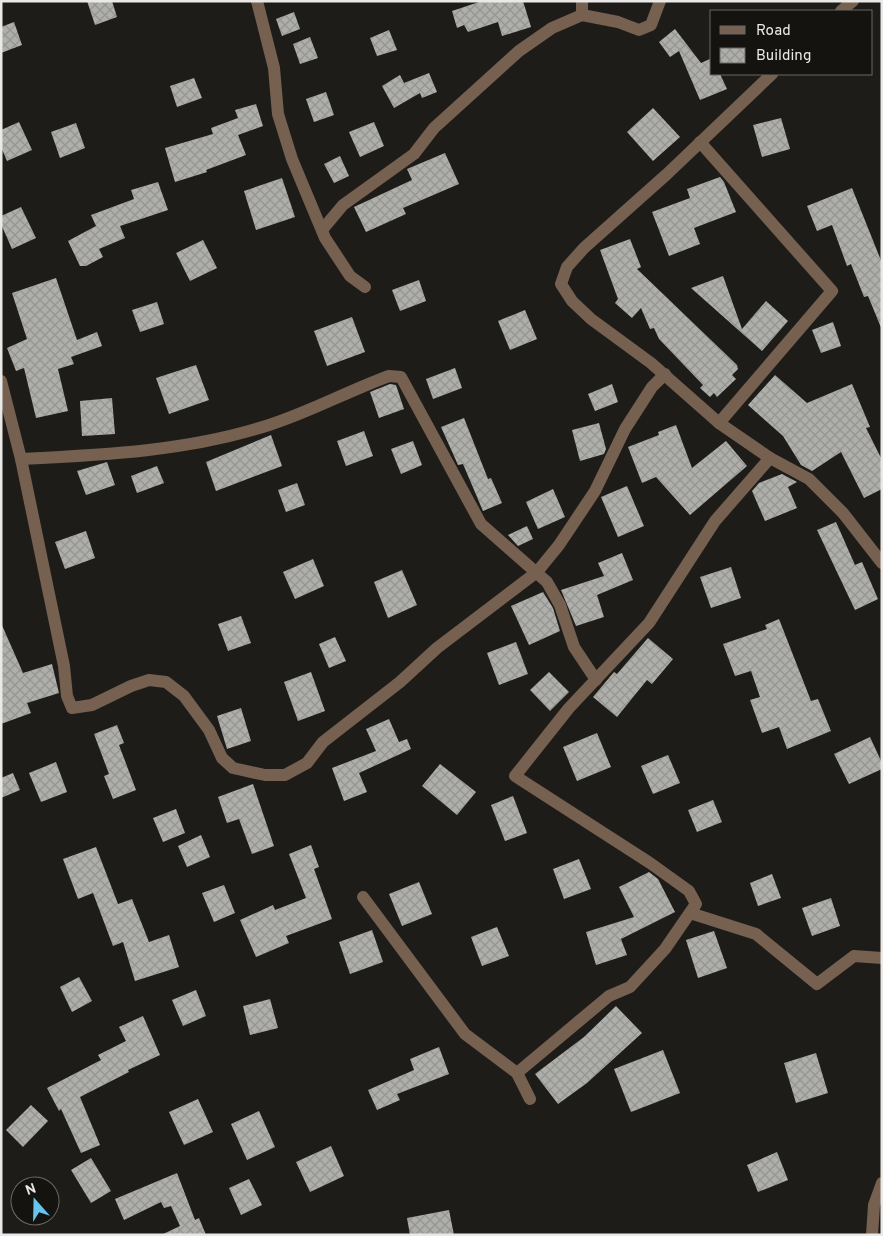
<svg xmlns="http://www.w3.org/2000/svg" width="883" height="1236" font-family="Overpass,sans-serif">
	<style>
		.building { fill: url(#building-cross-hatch) }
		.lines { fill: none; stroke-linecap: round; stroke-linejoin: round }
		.street { stroke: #76604f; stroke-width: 12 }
	</style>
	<defs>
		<pattern id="building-cross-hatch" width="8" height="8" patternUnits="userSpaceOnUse" patternTransform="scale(1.25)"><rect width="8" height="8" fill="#aeafaa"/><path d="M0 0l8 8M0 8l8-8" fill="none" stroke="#949591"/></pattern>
	</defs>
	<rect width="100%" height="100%" fill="#1e1c19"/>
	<g class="building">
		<polygon points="87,1 112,1 117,17 95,25"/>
		<polygon points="482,1 523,1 531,27 502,36 498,22 468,32 464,25 457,28 452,11"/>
		<polygon points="294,12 300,29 282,36 276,19"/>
		<polygon points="14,22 22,45 1,53 1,27"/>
		<polygon points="675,29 701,63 712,58 712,74 720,74 727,89 700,100 679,51 670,57 659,42"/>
		<polygon points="389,30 397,50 377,56 370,38"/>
		<polygon points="310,37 318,58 300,64 293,44"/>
		<polygon points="429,73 437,92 422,98 420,93 394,108 382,86 400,75 404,83"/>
		<polygon points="194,78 202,98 177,107 170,86"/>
		<polygon points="326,92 334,115 314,122 306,99"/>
		<polygon points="256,104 263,126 238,135 246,155 206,170 207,172 175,182 165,148 213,134 211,128 238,118 235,110"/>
		<polygon points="653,108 680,137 653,161 627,132"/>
		<polygon points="781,118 790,149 762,157 753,125"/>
		<polygon points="19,122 32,150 7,161 1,147 1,130"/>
		<polygon points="374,122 384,146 360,157 349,132"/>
		<polygon points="76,123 85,148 60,158 51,132"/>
		<polygon points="445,153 459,184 403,208 406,214 366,232 354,207 412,180 407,169"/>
		<polygon points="340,156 349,176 334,183 324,164"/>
		<polygon points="720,177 724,182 736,212 694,228 700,244 669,256 652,212 690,198 687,189"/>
		<polygon points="282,178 295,217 256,230 244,191"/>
		<polygon points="158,182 168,210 120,226 125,238 99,249 103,257 86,266 80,266 68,241 96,226 91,215 134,199 131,190"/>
		<polygon points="852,188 882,263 882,330 868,296 864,297 851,264 847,266 832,225 817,231 807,206"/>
		<polygon points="21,207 36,238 12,249 1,224 1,216"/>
		<polygon points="630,239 641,267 637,269 737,365 738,369 732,375 736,379 717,397 714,393 710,397 700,388 703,385 659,339 654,328 650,329 641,308 632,318 615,303 618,299 600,250"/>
		<polygon points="203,240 217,268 190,281 176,253"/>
		<polygon points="723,276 742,329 766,301 788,321 762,351 691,288"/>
		<polygon points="56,278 77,340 97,332 102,346 71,357 74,364 58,369 68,411 36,418 24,368 16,371 7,348 27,339 12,293"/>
		<polygon points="419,280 426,301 400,311 392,290"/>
		<polygon points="157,302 164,324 140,332 132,310"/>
		<polygon points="525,310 537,339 510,350 498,321"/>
		<polygon points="352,317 365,352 327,366 314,331"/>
		<polygon points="833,322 841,346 821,353 812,330"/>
		<polygon points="196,365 209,400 169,414 156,378"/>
		<polygon points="455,368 462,388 433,399 426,379"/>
		<polygon points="775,375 807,403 852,384 870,427 866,428 882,460 882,489 864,498 841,452 812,471 801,465 783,436 748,405"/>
		<polygon points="390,384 396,385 404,409 379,418 370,392"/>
		<polygon points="612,384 618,402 595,411 588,394"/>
		<polygon points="112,398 115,434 82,436 80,401"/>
		<polygon points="464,418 488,479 491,478 502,503 483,511 463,464 458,465 441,427"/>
		<polygon points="599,423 606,449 604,454 580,461 572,430"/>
		<polygon points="676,425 692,468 726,441 747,466 690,515 656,477 642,483 628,447 659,435 658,432"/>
		<polygon points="364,431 373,456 346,466 337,441"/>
		<polygon points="271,435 282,466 216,491 206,462"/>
		<polygon points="413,441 422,465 401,474 391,449"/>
		<polygon points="107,462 115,485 86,495 77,471"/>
		<polygon points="157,466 164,483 137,493 131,476"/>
		<polygon points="782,474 797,482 788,487 797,508 765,521 752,491 759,483"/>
		<polygon points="297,483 305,505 286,512 278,490"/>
		<polygon points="627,486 644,526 618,537 601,497"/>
		<polygon points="553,489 565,517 538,529 526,502"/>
		<polygon points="836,522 855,565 862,562 878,599 855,610 817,530"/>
		<polygon points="527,526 533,539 518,546 508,535"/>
		<polygon points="86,531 95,558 65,569 55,542"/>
		<polygon points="622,553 633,580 597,595 604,617 576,626 561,590 604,576 598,563"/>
		<polygon points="313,559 324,586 295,599 283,572"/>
		<polygon points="731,567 741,598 711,608 700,577"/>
		<polygon points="402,570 417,605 388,618 374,582"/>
		<polygon points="543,592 553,608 560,631 529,645 511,606"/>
		<polygon points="241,616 251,643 228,651 218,624"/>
		<polygon points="779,619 811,701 818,699 831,731 787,749 779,727 762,733 750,700 760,697 751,671 735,676 723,644 767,629 765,625"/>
		<polygon points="1,623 23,673 52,664 59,693 27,703 31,713 1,724"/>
		<polygon points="335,637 346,661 329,668 319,644"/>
		<polygon points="648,638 673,659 652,684 647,680 617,717 593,697 614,672 617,674"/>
		<polygon points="516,642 528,674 499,685 487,653"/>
		<polygon points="311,672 325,711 298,721 284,682"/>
		<polygon points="549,672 569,692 550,711 530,690"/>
		<polygon points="241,708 251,741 227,749 217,716"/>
		<polygon points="389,719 399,742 407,739 411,749 359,773 367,792 344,801 332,768 376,751 366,729"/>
		<polygon points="117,725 124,743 119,745 136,790 113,799 104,776 109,774 94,734"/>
		<polygon points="597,733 611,767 577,781 563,747"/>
		<polygon points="870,737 882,763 882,769 849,784 834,754"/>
		<polygon points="668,755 680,783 653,794 641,766"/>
		<polygon points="56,762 67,792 41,802 29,773"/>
		<polygon points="440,764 476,792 457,815 422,786"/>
		<polygon points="13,773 20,790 1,798 1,778"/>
		<polygon points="253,784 274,846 252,854 239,819 227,823 218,797"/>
		<polygon points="513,796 527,833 505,841 491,805"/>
		<polygon points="713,800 722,822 697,832 688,810"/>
		<polygon points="176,809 185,833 163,842 153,818"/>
		<polygon points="201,835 210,857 187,867 178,846"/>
		<polygon points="311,845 319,867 314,869 332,919 286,936 289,943 256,957 240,920 273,905 275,910 306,898 289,854"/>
		<polygon points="96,847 118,904 132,899 149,942 169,935 179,967 135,981 123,942 113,946 93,893 78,899 63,859"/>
		<polygon points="579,859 591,889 564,899 553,869"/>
		<polygon points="649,872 658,879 675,912 621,939 627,955 596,965 586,932 634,917 619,887"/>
		<polygon points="772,874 781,898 758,906 750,883"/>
		<polygon points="419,882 432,914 402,926 389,894"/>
		<polygon points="224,885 235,913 214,922 202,893"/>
		<polygon points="831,898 840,926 812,936 802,908"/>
		<polygon points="497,927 509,956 482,966 471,937"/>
		<polygon points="372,930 383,962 350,974 339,942"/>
		<polygon points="714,931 727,968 698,978 686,940"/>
		<polygon points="79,977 92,1001 72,1012 60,987"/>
		<polygon points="196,990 206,1016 183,1026 172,1000"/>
		<polygon points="270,999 278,1028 250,1035 243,1006"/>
		<polygon points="616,1006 642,1033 587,1083 558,1104 535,1074 584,1037"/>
		<polygon points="143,1016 160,1055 128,1070 129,1072 80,1097 100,1145 81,1153 61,1109 59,1111 47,1088 101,1060 98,1055 126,1041 119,1027"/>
		<polygon points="439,1047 449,1074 397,1094 400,1100 377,1110 368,1090 414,1070 410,1059"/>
		<polygon points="663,1050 680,1093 631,1112 614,1069"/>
		<polygon points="816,1053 828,1093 796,1103 784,1063"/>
		<polygon points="198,1099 213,1132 184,1145 169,1112"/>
		<polygon points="31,1105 48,1121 23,1147 6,1130"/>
		<polygon points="259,1111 275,1147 247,1160 231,1124"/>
		<polygon points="331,1146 344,1176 310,1192 296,1162"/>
		<polygon points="777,1152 788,1180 758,1192 747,1165"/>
		<polygon points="91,1158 111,1191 91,1203 71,1170"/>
		<polygon points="177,1173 195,1220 199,1218 206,1235 161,1235 180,1226 171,1206 164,1208 161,1202 124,1220 115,1199"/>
		<polygon points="249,1179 262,1205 241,1215 229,1188"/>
		<polygon points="449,1210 454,1235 410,1235 407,1218"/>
	</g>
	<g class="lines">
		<g class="street">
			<polyline points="257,1 274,68 278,114 292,159 325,238 350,276 365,287"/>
			<polyline points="841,11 853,1"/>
			<polyline points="582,15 582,1"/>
			<polyline points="772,74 667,174 584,248 567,267 561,284 572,301 591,319 651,363 719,423 770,458 809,479 843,513 882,563"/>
			<polyline points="700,142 832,291 719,423"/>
			<polyline points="322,230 343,205 414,154 434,128 519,51 552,28 582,15 618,22 639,30 651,25 660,1"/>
			<polyline points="1,381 21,459 64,666 67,696 72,708 92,705 131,686 149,680 166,682 184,696 209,730 222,758 233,768 265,775 285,775 307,763 323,742 400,682 437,648 537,572 559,545 595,491 625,429 652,387 665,374"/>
			<path d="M21,459C105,455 189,451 269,425C310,412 348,391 389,376L401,377L481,524L547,582L560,605L574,647L596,680"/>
			<polyline points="363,897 465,1034 517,1073 609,996 630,987 665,949 696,904 689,891 650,863 515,776 569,708 649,623 715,521 770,458"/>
			<polyline points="690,913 756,934 817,984 854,956 882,958"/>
			<polyline points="517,1073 530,1099"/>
			<polyline points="872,1235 874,1205 882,1183"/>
		</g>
	</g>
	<rect width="883" height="1236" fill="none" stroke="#eae9e7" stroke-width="5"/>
	<rect x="710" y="10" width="162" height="65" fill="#141310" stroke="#6a6966"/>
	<rect x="720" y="26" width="25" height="8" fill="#76604f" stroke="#6a6966"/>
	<text x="756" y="35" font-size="15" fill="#eae9e7">Road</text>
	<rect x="720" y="48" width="25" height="15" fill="url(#building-cross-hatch)" stroke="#6a6966"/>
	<text x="756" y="60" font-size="15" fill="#eae9e7">Building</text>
	<g transform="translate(35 1201) rotate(340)"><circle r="24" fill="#141310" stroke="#6a6966"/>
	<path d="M0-4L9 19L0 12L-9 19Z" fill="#66c4ef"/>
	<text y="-8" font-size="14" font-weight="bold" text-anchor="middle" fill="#eae9e7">N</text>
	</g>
</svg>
